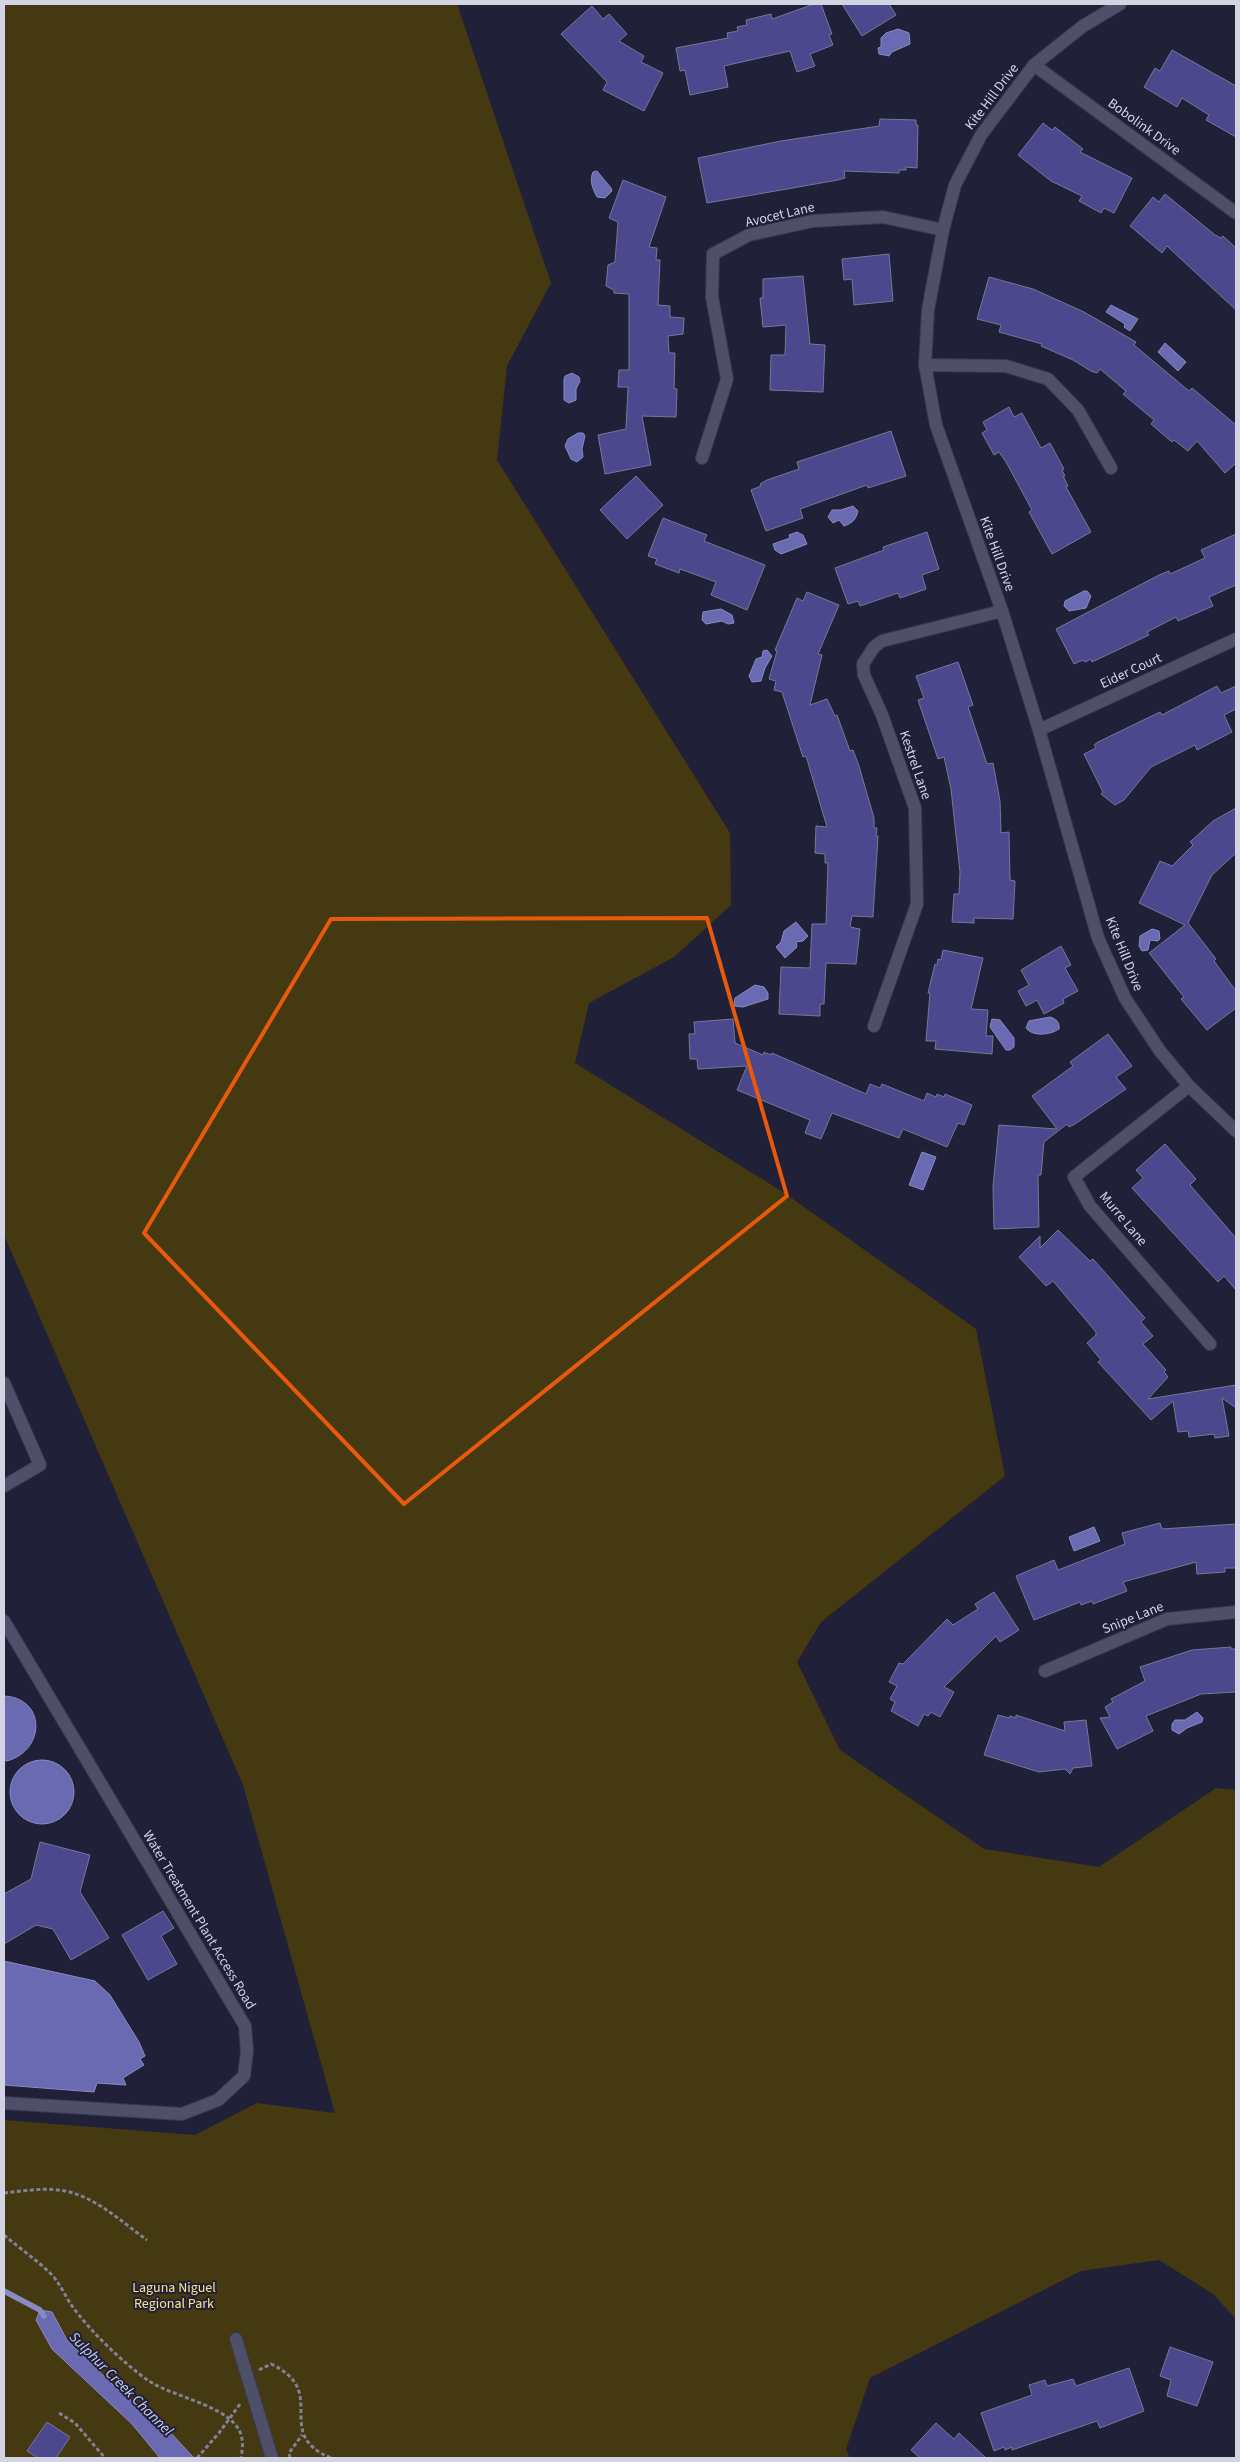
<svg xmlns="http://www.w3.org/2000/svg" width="1240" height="2462" font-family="'Source Sans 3',sans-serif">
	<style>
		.green { fill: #453911 }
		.water { fill: #6a6ab2; stroke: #898ac1 }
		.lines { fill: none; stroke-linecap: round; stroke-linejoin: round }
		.stream { stroke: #898ac1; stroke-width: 5.5 }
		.building { fill: #4b488d; stroke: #777895 }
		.minor-casing { stroke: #3a3a4e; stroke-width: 14 }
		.path { stroke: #818296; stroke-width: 3; stroke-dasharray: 4 2.5; stroke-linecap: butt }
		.minor { stroke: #4e4f69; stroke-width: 12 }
		.marked { fill: none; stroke: #e8590c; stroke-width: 4; stroke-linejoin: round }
		.labels { text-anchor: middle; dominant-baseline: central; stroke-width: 4; stroke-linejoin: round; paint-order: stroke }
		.street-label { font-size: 14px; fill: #d2d4e4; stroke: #202038 }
		.park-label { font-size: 14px; fill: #fde28a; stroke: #202038 }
		.water-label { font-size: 15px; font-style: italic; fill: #caccf5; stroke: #202038 }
	</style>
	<rect width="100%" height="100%" fill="#202038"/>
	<polygon class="green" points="4,4 457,4 551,283 507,366 497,460 730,833 731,905 674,957 589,1003 575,1063 783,1192 976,1329 1005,1476 821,1622 797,1662 840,1750 984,1849 1099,1867 1216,1788 1236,1790 1236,2319 1213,2294 1159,2260 1081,2271 870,2378 846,2449 850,2458 4,2458 4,2120 195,2135 257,2103 335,2113 243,1785 4,1235"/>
	<g class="water">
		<polygon points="898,29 909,33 910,44 892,52 889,56 879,54 878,48 881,47 881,38 886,33"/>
		<path d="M597,171L611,188L612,191L605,198L597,197C593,189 589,181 593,172Z"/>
		<polygon points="1111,305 1138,319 1130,331 1124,327 1125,324 1106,312"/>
		<polygon points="1165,343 1186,362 1178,371 1158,352"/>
		<polygon points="572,373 579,377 580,381 576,389 576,400 569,403 564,400 564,379 565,376"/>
		<polygon points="578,433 583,433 585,436 582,449 583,457 577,462 571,459 565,446 568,439"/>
		<path d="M853,506L858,511C856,519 853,523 844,526L839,520L833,523L828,517L832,510H841Z"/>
		<polygon points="797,532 803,535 807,544 781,554 775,550 773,544 790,538 789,535"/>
		<polygon points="1084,591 1087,591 1091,596 1086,608 1069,611 1064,606 1065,601"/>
		<polygon points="721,609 732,615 734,623 728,624 722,621 706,624 702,620 703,612"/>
		<polygon points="767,650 772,656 765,668 761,681 752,682 749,676 756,659 762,657 763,651"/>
		<polygon points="796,922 808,936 803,941 796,942 797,947 785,958 776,947 781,942 784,931"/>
		<polygon points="1152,929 1159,931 1160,939 1158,941 1150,940 1148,950 1142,951 1139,946 1140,936"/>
		<polygon points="755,985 764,987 768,993 768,999 743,1007 734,1006 735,998"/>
		<path d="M1050,1017C1056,1019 1060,1022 1059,1029C1050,1035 1033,1037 1026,1028L1029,1021Z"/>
		<polygon points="992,1019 1000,1020 1014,1038 1014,1047 1010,1050 1006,1050 990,1027"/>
		<polygon points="922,1152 936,1157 923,1190 909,1185"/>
		<polygon points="1094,1527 1100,1541 1074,1551 1069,1537"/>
		<path d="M4,1696C46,1698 46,1750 7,1761L4,1760Z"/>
		<polygon points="1197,1712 1203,1718 1202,1722 1187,1728 1179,1734 1172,1730 1172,1724 1175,1720 1185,1720"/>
		<circle cx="42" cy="1792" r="32"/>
		<polygon points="4,1961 95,1981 110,1995 139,2042 145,2056 140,2059 144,2065 123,2078 126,2085 97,2083 94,2092 4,2085"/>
		<polygon points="40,2310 52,2312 67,2340 117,2389 169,2431 194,2458 160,2458 132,2424 52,2349 36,2320"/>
	</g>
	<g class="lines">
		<polyline class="stream" points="4,2291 40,2310 44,2316"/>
	</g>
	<g class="building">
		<polygon points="814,4 821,4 832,34 829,35 833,45 810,54 815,66 797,72 790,51 724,66 728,87 690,95 685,70 680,71 676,48 728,38 727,33 738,31 737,27 747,25 746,20 771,14 772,19"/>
		<polygon points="842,4 889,4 896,15 862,36"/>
		<polygon points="592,6 603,19 609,14 627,34 619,41 644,56 641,62 663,73 644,111 603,90 607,82 561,34"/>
		<polygon points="1172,50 1236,86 1236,137 1206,120 1209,115 1182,98 1177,107 1144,87 1155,68 1160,71"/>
		<polygon points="880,119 916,120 916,125 918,125 917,168 906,167 906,170 899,170 899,173 844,171 845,178 838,180 707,203 698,158 781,141 879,126"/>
		<polygon points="1043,123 1052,130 1055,127 1083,149 1080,152 1132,178 1114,213 1104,208 1101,213 1079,201 1082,196 1051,181 1018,155"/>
		<polygon points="623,180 666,197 649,247 657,248 656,260 660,260 658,305 670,306 670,317 684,318 683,334 668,336 669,353 675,353 674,388 677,389 676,417 642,416 651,465 605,474 598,435 626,429 628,387 618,387 619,370 629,370 629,294 614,293 614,290 606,286 608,265 615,262 618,222 609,218"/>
		<polygon points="1165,194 1215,235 1221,238 1223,236 1236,248 1236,310 1167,246 1162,253 1130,226 1153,197 1159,202"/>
		<polygon points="889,254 893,301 854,305 852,279 844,280 842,259"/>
		<polygon points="803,276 810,344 825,345 823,392 770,390 771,355 785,355 786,325 763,327 760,298 763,298 763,279"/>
		<polygon points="989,277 1033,289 1084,312 1136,342 1134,345 1189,391 1192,388 1236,425 1236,463 1225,473 1197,441 1188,451 1174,440 1172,442 1151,424 1154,420 1123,394 1126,391 1100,369 1097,373 1091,371 1073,360 1041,346 1042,344 999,332 1001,325 977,319"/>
		<polygon points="1009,407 1014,417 1022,413 1041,448 1050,443 1064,469 1062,470 1065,476 1063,476 1068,486 1066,487 1091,532 1052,554 1029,512 1032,510 1006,462 999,452 994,455 982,433 987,430 983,422"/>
		<polygon points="891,431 906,476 868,488 867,485 800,509 803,518 766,531 751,490 761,486 760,484 767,480 799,469 797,462"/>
		<polygon points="636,476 663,505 627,539 600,510"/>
		<polygon points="663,518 707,535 704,541 765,565 747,610 711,595 716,582 680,569 679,573 655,564 657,559 648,556"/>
		<polygon points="927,532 939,569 922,575 926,589 900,598 898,593 860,606 858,601 848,604 835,568 884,550 883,547"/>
		<polygon points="1236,534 1236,585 1209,597 1213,606 1178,621 1176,617 1147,632 1149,635 1092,662 1091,659 1085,662 1083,660 1074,664 1056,629 1159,575 1169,571 1170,574 1205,558 1201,550"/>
		<polygon points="807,592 839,605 818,654 822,655 810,705 827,699 835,716 837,715 850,751 853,750 859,766 874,818 874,828 877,828 876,836 878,836 873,917 852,916 850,927 860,929 856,964 826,963 824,1004 820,1004 820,1016 779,1014 781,967 810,968 812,924 826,924 828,863 825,863 825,854 815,853 816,826 827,827 806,756 803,757 782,692 774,690 776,681 769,679 777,651 775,650 797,598 803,601"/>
		<polygon points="958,662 973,705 968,707 987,764 993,763 1000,801 1001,833 1009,832 1010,880 1015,881 1013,919 974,918 974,923 952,922 954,894 959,894 960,872 951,789 944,757 938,759 918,700 924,698 916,676"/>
		<polygon points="1217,686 1221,693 1236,686 1236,709 1224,715 1232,732 1197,750 1195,745 1151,767 1124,800 1115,805 1101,794 1103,792 1084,754 1096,748 1094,745 1098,742 1160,712 1162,715"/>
		<polygon points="1236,808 1236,853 1212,875 1188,923 1216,959 1214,961 1236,991 1236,1008 1207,1030 1181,999 1184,997 1149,953 1185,925 1139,903 1160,861 1172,866 1193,845 1190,842 1213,821"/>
		<polygon points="1061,946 1071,965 1065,968 1078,991 1063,999 1064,1003 1044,1014 1037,1000 1026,1006 1018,991 1029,985 1021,970"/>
		<polygon points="943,950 983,958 971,1009 988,1010 986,1036 993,1036 992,1054 935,1049 936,1041 926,1041 930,993 928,993 935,964 937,965 938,959 941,960"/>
		<polygon points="733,1019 735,1043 763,1055 764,1052 771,1055 772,1053 866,1094 870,1084 880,1088 882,1084 924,1101 927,1093 936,1097 937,1094 944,1097 945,1094 972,1105 964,1125 958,1123 947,1147 903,1129 899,1138 832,1113 821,1139 805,1133 810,1120 737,1090 747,1066 698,1069 697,1059 690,1059 689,1034 695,1034 694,1022"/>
		<polygon points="1108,1034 1132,1066 1116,1077 1126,1089 1075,1124 1069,1127 1067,1124 1044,1142 1041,1175 1038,1175 1039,1227 994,1229 993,1187 999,1125 1057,1129 1032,1096 1073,1066 1070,1062"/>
		<polygon points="1165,1144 1196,1179 1190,1185 1236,1238 1236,1290 1224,1276 1218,1282 1132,1188 1143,1178 1136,1170"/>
		<polygon points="1058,1230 1090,1261 1093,1259 1145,1318 1141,1322 1153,1336 1143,1344 1166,1370 1164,1372 1168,1377 1148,1399 1236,1385 1236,1408 1222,1398 1229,1436 1215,1438 1214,1434 1189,1437 1188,1431 1178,1432 1173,1401 1151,1420 1098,1362 1101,1360 1087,1343 1096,1335 1096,1332 1053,1281 1046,1286 1019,1257 1040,1236 1040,1248"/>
		<polygon points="1160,1523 1162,1529 1236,1524 1236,1568 1225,1568 1225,1572 1197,1574 1196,1562 1123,1582 1127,1591 1093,1604 1092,1601 1081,1605 1080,1602 1034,1620 1016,1576 1054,1560 1058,1570 1125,1544 1122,1533"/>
		<polygon points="994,1592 1019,1630 1000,1642 996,1636 944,1687 954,1692 940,1717 931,1712 928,1716 924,1714 918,1726 891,1711 895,1702 890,1699 897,1686 889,1682 899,1663 903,1664 947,1619 953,1625 978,1609 975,1604"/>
		<polygon points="1231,1647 1231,1649 1236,1649 1236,1692 1201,1694 1146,1716 1153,1731 1117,1749 1100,1718 1110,1717 1105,1707 1113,1702 1111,1699 1145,1681 1140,1667 1192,1650"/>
		<polygon points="998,1715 1009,1718 1010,1716 1016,1718 1016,1715 1065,1731 1064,1722 1086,1720 1092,1766 1073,1768 1070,1774 1065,1769 1039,1772 984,1755"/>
		<polygon points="40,1842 90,1855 80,1892 109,1938 71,1960 53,1929 36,1925 4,1944 4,1894 31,1879"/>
		<polygon points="163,1911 174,1928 161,1936 177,1964 148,1980 122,1935"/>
		<polygon points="1170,2347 1213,2362 1197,2406 1167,2396 1171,2380 1160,2376"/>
		<polygon points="1129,2368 1144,2411 1100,2428 1097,2421 1012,2450 1012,2447 1005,2450 1004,2447 994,2451 981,2413 1032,2395 1029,2385 1045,2380 1047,2386 1073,2379 1076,2386"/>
		<polygon points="47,2422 70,2437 56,2458 38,2458 27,2451"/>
		<polygon points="936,2423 954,2439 959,2433 986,2458 920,2458 911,2450"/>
	</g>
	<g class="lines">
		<g class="minor-casing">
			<g id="minor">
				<polyline points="1120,4 1083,26 1034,65 981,135 955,185 943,230 928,310 925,365 936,425 1002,611 1039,730 1098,938 1125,998 1160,1051 1189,1086 1236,1131"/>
				<polyline points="1034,65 1236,213"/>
				<polyline points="925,365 1006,366 1048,379 1078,410 1111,468"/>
				<polyline points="702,458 727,379 712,297 713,254 749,235 813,221 883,217 943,230"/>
				<polyline points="1039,730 1236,639"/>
				<polyline points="874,1026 917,904 915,808 882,715 864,675 863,664 874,647 882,641 1002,611"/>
				<polyline points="1189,1086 1074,1177 1090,1206 1210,1344"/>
				<polyline points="4,1383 40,1465 4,1486"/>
				<polyline points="4,1621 245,2026 247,2051 244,2076 218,2100 182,2114 4,2103"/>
				<polyline points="1045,1671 1167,1619 1236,1612"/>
				<polyline points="236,2339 272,2458"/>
			</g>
		</g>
		<g class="path">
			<path d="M4,2193C24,2191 45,2187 65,2191C96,2197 123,2223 147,2240"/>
			<path d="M4,2235C19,2248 37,2260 51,2274C60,2283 65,2296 72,2306C91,2332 123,2363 149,2381C174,2398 238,2407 242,2439C243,2445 242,2452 241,2458"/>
			<path d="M259,2370L271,2364C331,2392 271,2433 331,2458"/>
			<polyline points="59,2413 75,2423 105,2458"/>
			<polyline points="197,2458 219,2433 240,2404"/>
			<polyline points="290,2458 289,2453 302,2435"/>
		</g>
		<use href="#minor" class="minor"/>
	</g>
	<path class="marked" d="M707,918L787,1196L404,1504L144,1233L331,919Z"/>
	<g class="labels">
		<g class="street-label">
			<text transform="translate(992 97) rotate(-53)">Kite Hill Drive</text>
			<text transform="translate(1144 127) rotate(36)">Bobolink Drive</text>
			<text transform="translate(780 215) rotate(-13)">Avocet Lane</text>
			<text transform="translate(997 554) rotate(70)">Kite Hill Drive</text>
			<text transform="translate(1131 671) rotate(-25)">Eider Court</text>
			<text transform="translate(915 765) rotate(71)">Kestrel Lane</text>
			<text transform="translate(1124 954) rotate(68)">Kite Hill Drive</text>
			<text transform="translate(1123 1219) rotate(50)">Murre Lane</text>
			<text transform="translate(1133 1618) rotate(-22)">Snipe Lane</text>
			<text transform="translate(199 1920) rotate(59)">Water Treatment Plant Access Road</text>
		</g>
		<g class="park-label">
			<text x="174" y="2288">Laguna Niguel<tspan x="174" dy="16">Regional Park</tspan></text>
		</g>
		<g class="water-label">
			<text transform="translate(121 2384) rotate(45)">Sulphur Creek Channel</text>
		</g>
	</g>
	<rect width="1240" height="2462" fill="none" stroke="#d2d4e4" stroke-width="10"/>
</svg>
